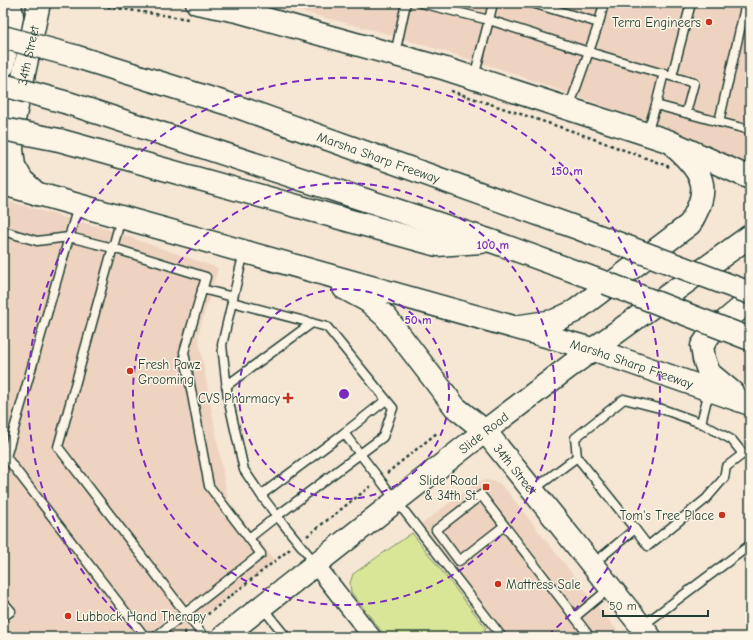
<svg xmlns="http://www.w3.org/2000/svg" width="753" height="640" font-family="'Comic Neue',sans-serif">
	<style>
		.built { fill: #eed4c0 }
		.green { fill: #d9e698; stroke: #7c9266 }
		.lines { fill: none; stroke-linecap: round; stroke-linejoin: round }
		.service-casing { stroke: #1f3d34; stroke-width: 11 }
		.minor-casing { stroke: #1f3d34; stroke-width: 20 }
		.secondary-casing { stroke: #1f3d34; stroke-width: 25 }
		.motorway-casing { stroke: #1f3d34; stroke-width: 25 }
		.path { stroke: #1f3d34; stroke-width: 2.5; stroke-dasharray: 3 3; stroke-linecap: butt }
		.service { stroke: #fcf5e5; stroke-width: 8 }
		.minor { stroke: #fcf5e5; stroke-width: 17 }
		.secondary { stroke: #fcf5e5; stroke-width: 22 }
		.motorway { stroke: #fcf5e5; stroke-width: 22 }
		.motorway-bridge-casing { stroke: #1f3d34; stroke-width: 25; stroke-linecap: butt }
		.motorway-bridge { stroke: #fcf5e5; stroke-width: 22 }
		.ring { fill: none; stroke: #7b2cbf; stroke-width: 2; stroke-dasharray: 7 5 }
		.poi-dot { fill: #c8321e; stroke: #fcf5e5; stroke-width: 1.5 }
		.labels { text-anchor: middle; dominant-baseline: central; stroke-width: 3; stroke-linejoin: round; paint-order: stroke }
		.poi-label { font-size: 13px; fill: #1f3d34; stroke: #fcf5e5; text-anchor: end }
		.street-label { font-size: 13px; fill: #1f3d34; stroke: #fcf5e5 }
		.centre { fill: #7b2cbf; stroke: #fcf5e5; stroke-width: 2 }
		.ring-label { font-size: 12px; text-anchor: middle; font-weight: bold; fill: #7b2cbf; stroke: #fcf5e5; stroke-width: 3; stroke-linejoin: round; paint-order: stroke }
	</style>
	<rect width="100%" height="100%" fill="#f6e6d4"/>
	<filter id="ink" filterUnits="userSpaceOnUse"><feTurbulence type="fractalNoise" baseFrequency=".025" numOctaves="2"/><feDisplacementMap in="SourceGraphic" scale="8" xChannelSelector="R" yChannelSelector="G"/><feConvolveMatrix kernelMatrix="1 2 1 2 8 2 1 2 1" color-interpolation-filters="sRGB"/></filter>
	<g filter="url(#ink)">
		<g class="built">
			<polygon points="268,3 750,3 750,169 696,144 628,115 498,68 384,33"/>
			<polygon points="3,200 106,229 218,268 198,335 228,500 275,561 179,637 3,637"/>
			<polygon points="485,480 492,481 499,483 508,492 622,637 506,637 419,526 472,486 478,482"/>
		</g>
		<polygon class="green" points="412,533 486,628 475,637 386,637 351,592 350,583 353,574"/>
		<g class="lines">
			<g class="service-casing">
				<g id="service">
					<polyline points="421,3 489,20 493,3"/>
					<polyline points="532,3 599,23 604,3"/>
					<polyline points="746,3 719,122 750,130"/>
					<polyline points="260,18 264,3"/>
					<polyline points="395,54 406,3"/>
					<polyline points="672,76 691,3"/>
					<polyline points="474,77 489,20 589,52 694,83 686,113"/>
					<polyline points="656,105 664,73"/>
					<polyline points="569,108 599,23"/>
					<polyline points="647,133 656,105 719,122"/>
					<polyline points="78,206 6,457 145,637"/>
					<polyline points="121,218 58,447 204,637"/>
					<polyline points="3,231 37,241 69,237 113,248 206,277 184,352 209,486 261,554 155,637"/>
					<polyline points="244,252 232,302 327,327 393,408 383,437 360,454 344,433 261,495 277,516 360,454 502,637"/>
					<polyline points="202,289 233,297"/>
					<polyline points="232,302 222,345 228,398 244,470 261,495"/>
					<polyline points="226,386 312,323"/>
					<polyline points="344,433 386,400"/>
					<polyline points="577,457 575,438 624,399 659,408 701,423 709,391"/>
					<polyline points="533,490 577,457 635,529 593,564"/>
					<polyline points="504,526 459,561 436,530 481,495 590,637"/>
					<polyline points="635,529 648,546 706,499 724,478 726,467 743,454 732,440 701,423"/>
					<polyline points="249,538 277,516 315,563"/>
					<polyline points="3,602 11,611 3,617"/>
					<polyline points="262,607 286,637"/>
					<polyline points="575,617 610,588"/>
					<polyline points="642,626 750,545"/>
				</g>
			</g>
			<g class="minor-casing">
				<polyline id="minor" points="315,564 372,637"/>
			</g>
			<g class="secondary-casing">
				<g id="secondary">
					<polyline points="197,3 237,11 446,69 668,141 750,178"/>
					<polyline points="3,66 12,16 10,3"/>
					<path id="s1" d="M3,184L592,349L750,404"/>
					<path id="s2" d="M37,194L22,180L14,166L12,150L14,120L39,3"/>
					<path id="s3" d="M344,288L368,301L386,317L455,407L485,431L650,637"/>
					<path d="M521,326L554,321L575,311L690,224C710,189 706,176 677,149"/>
					<polyline points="732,392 709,373 704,359 702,346 710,334 750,300"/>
					<path id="s4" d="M223,637L485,431L570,366L750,236"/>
				</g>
			</g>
			<g class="motorway-casing">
				<g id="motorway">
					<path id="s5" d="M74,56L238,107L580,229"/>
					<polyline points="68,103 494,242 606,283"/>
					<polyline points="59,140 437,245 481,242"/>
				</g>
			</g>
			<g class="path">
				<polyline points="84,3 188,19"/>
				<polyline points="451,91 575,132 670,167"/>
				<polyline points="387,473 438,432"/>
				<polyline points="307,536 372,485"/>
				<polyline points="203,618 290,549"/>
				<polyline points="179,637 187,631"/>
			</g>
			<use href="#service" class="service"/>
			<use href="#minor" class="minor"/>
			<use href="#secondary" class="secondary"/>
			<use href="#motorway" class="motorway"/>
			<g class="motorway-bridge-casing">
				<g id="motorway-bridge">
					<polyline points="3,37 74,56"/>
					<polyline points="3,85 68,103"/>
					<polyline points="3,129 59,140"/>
					<polyline points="580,229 750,293"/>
					<polyline points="606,283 750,339"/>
				</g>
			</g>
			<use href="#motorway-bridge" class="motorway-bridge"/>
		</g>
	</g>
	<g class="ring">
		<circle cx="344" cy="394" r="105"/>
		<circle cx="344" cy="394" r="211"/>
		<path d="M141 636A316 316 0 1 1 547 636"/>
	</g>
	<g class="poi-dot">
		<circle cx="709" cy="22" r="4"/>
		<circle cx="130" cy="371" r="4"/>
		<path d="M286 392h4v4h4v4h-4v4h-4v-4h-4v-4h4z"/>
		<rect x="482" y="483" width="8" height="8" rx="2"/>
		<circle cx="722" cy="515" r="4"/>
		<circle cx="498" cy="584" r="4"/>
		<circle cx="68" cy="616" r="4"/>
	</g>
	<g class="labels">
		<g class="poi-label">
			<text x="701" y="22">Terra Engineers</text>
			<text x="138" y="364" text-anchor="start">Fresh Pawz<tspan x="138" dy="15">Grooming</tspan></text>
			<text x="280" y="398">CVS Pharmacy</text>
			<text x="478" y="480">Slide Road<tspan x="478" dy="15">&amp; 34th St.</tspan></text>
			<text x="714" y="515">Tom's Tree Place</text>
			<text x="506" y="584" text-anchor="start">Mattress Sale</text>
			<text x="76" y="616" text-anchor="start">Lubbock Hand Therapy</text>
		</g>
		<g class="street-label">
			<text stroke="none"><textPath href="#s2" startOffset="149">34th Street</textPath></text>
			<text stroke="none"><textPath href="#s5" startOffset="321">Marsha Sharp Freeway</textPath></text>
			<text stroke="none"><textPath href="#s1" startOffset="654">Marsha Sharp Freeway</textPath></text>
			<text stroke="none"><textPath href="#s4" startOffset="331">Slide Road</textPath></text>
			<text stroke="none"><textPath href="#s3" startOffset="252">34th Street</textPath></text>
		</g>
	</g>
	<circle cx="344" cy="394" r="6" class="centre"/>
	<g class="ring-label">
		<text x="567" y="175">150 m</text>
		<text x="493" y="249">100 m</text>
		<text x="418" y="324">50 m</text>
	</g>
	<rect width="753" height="640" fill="none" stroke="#fcf5e5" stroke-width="16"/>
	<rect x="8" y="8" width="737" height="624" fill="none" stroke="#1f3d34" stroke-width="1.5" filter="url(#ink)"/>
	<path d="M603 610v6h105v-6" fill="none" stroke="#1f3d34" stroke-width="2"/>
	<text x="609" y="610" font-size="12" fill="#1f3d34" stroke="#fcf5e5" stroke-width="3" paint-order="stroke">50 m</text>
</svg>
